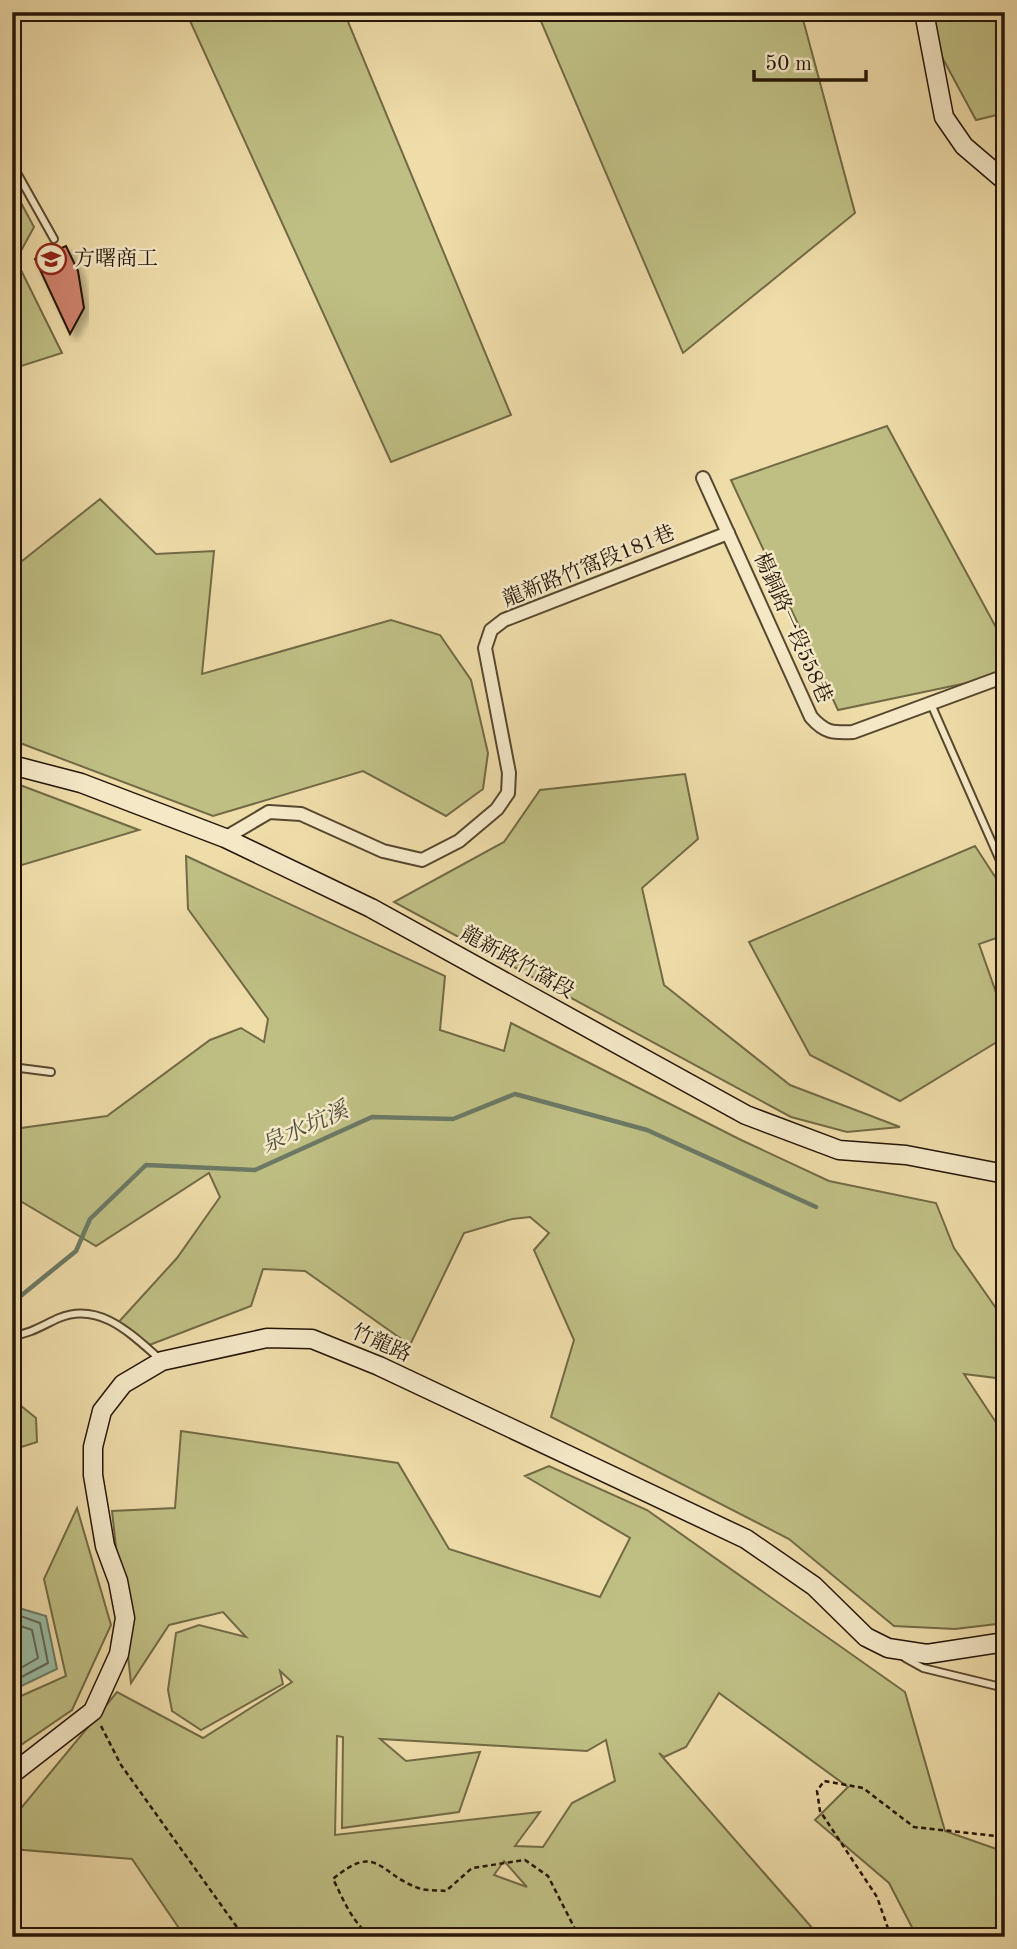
<svg xmlns="http://www.w3.org/2000/svg" width="1017" height="1949" font-family="'Old Standard TT','Noto Serif TC',serif">
	<style>
		.green { fill: #bfbf84; stroke: #726a45; stroke-width: 2; fill-rule: evenodd }
		.water { fill: #9abca5; stroke: #6b7965; stroke-width: 2 }
		.lines { fill: none; stroke-linecap: round; stroke-linejoin: round }
		.shore { stroke: #606856; stroke-width: 2 }
		.stream { stroke: #6b7965; stroke-width: 4.5 }
		.building { fill: #cd826c; stroke: #251506; stroke-width: 2; filter: url(#shadow) }
		.lane-casing { stroke: #57472f; stroke-width: 10 }
		.street-casing { stroke: #57472f; stroke-width: 16 }
		.secondary-casing { stroke: #251506; stroke-width: 21 }
		.path { stroke: #251506; stroke-width: 2.5; stroke-dasharray: 5 3.5; stroke-linecap: butt }
		.lane { stroke: #f4e8c7; stroke-width: 6 }
		.street { stroke: #f4e8c7; stroke-width: 12 }
		.secondary { stroke: #f4e8c7; stroke-width: 18 }
		.labels { text-anchor: middle; dominant-baseline: central; stroke-width: 5; stroke-linejoin: round; paint-order: stroke }
		.poi-label { font-size: 21px; fill: #251506; stroke: #f4e8c7; text-anchor: start }
		.street-label { font-size: 21px; fill: #251506; stroke: #f4e8c7 }
		.water-label { font-size: 23px; font-style: italic; fill: #4e4f3e; stroke: #f4e8c7 }
	</style>
	<defs>
		<filter id="shadow"><feDropShadow dx="6" dy="6" stdDeviation="3.5" flood-color="#0004"/></filter>
	</defs>
	<rect width="100%" height="100%" fill="#eedca9"/>
	<filter id="stains"><feTurbulence type="fractalNoise" baseFrequency=".00286" numOctaves="4"/><feColorMatrix values="0 0 0 0 .2 0 0 0 0 .09 0 0 0 0 .02 0 0 0 .5 -.17"/></filter>
	<radialGradient id="worn" r=".72"><stop offset=".6" stop-color="#630" stop-opacity="0"/><stop offset="1" stop-color="#630" stop-opacity=".3"/></radialGradient>
	<g class="green">
		<polygon points="186,12 344,12 511,415 391,462"/>
		<polygon points="537,12 801,12 855,213 683,353"/>
		<polygon points="933,12 1005,12 1005,113 976,120 936,46"/>
		<polygon points="12,186 34,227 16,260 62,353 12,369"/>
		<polygon points="887,426 1005,644 1005,675 838,710 731,480"/>
		<polygon points="100,499 156,554 214,551 202,674 391,620 440,635 471,680 488,753 483,789 446,816 363,771 213,816 12,740 12,569"/>
		<polygon points="685,774 698,839 642,888 664,985 790,1085 900,1127 847,1132 791,1117 394,902 504,842 540,790"/>
		<polygon points="12,782 139,830 12,868"/>
		<polygon points="975,846 1005,892 1005,935 979,944 1005,1018 1005,1037 900,1101 810,1055 749,942"/>
		<polygon points="186,856 445,976 440,1030 504,1051 511,1023 739,1139 829,1181 936,1203 954,1248 1005,1321 1005,1379 964,1374 1005,1436 1005,1516 997,1518 999,1552 1005,1552 1005,1623 955,1629 894,1626 789,1539 551,1417 574,1340 534,1250 549,1233 530,1217 512,1219 464,1233 410,1345 305,1271 263,1269 251,1306 144,1347 116,1325 177,1258 220,1197 209,1173 96,1246 12,1196 12,1135 21,1128 107,1116 210,1040 241,1028 264,1042 268,1019 188,909"/>
		<polygon points="12,1391 15,1401 36,1418 37,1442 12,1450"/>
		<path d="M181,1431L398,1463L449,1549L600,1597L630,1538L525,1476L549,1466L647,1510L905,1692L945,1831L1005,1852V1929L998,1937H917L889,1883L815,1820L848,1787L719,1693L686,1747L664,1757L659,1753L814,1930L812,1937H499L496,1932L492,1937H185L132,1859L12,1849V1819L117,1692L203,1738L292,1682L280,1671L283,1684L201,1730L172,1711L168,1690L176,1633L199,1625L246,1637L223,1612L169,1625L131,1683L112,1511L175,1508ZM337,1736L343,1737L342,1828L459,1812L480,1752L406,1761L380,1739L587,1751L606,1740L615,1781L572,1803L543,1847L515,1846L540,1812L335,1835ZM504,1861L527,1887L494,1875Z"/>
		<polygon points="77,1508 111,1625 72,1710 12,1751 12,1700 66,1676 44,1579"/>
	</g>
	<polygon class="water" points="12,1606 46,1616 57,1669 13,1690"/>
	<g class="lines">
		<g class="shore">
			<polyline points="12,1613 40,1623 48,1663 12,1682"/>
			<polyline points="12,1623 32,1630 38,1658 12,1673"/>
		</g>
		<polyline class="stream" points="12,1303 76,1251 90,1219 146,1165 255,1170 372,1117 453,1119 515,1094 647,1130 816,1207"/>
	</g>
	<polygon class="building" points="66,246 78,271 84,308 70,334 35,259"/>
	<g class="lines">
		<g class="lane-casing">
			<g id="lane">
				<polyline points="12,164 54,239"/>
				<polyline points="931,704 1005,872"/>
				<polyline points="12,1067 51,1072"/>
				<path d="M12,1336C30,1334 43,1325 59,1318C100,1301 132,1335 161,1360"/>
				<polyline points="905,1658 923,1668 1005,1688"/>
			</g>
		</g>
		<g class="street-casing">
			<g id="street">
				<path d="M703,478L811,717C825,733 833,733 853,732L1005,676"/>
				<polyline points="225,838 269,812 301,814 383,851 422,860 459,841 497,809 508,793 509,773 485,648 491,630 504,620 728,533"/>
			</g>
		</g>
		<g class="secondary-casing">
			<g id="secondary">
				<polyline points="924,12 944,117 964,146 1005,181"/>
				<polyline points="12,765 81,783 225,838 371,908 746,1115 839,1150 906,1155 1005,1174"/>
				<polyline points="12,1774 93,1711 119,1654 125,1618 118,1581 105,1546 93,1475 93,1447 102,1411 123,1384 162,1361 267,1338 312,1339 379,1366 746,1539 814,1586 866,1637 888,1648 927,1654 1005,1642"/>
			</g>
		</g>
		<g class="path">
			<polyline points="101,1726 121,1765 244,1937"/>
			<path d="M378,1937C356,1934 342,1896 333,1879C377,1842 378,1873 418,1888C426,1891 437,1890 446,1891L472,1868L525,1860L548,1876L574,1927V1937"/>
			<polyline points="891,1937 877,1897 820,1811 817,1791 824,1781 863,1788 914,1827 1005,1837"/>
		</g>
		<use href="#lane" class="lane"/>
		<use href="#street" class="street"/>
		<use href="#secondary" class="secondary"/>
	</g>
	<defs>
		<g id="school-ring" transform="scale(1.575)"><circle r="9.5" fill="#f4e8c7" stroke="#8f2418" stroke-width="1.5"/><path d="M0-5L7-2L0 1L-7-2ZM-4 1L0 2.5L4 1V4Q0 6-4 4Z" fill="#8f2418"/></g>
	</defs>
	<g fill-rule="evenodd">
		<use href="#school-ring" x="51" y="259"/>
	</g>
	<g class="labels">
		<g class="poi-label">
			<text x="74" y="259">方曙商工</text>
		</g>
		<g class="street-label">
			<text transform="translate(589 567) rotate(-22)">龍新路竹窩段181巷</text>
			<text transform="translate(792 628) rotate(66)">楊銅路一段558巷</text>
			<text transform="translate(517 963) rotate(29)">龍新路竹窩段</text>
			<text transform="translate(381 1344) rotate(24)">竹龍路</text>
		</g>
		<g class="water-label">
			<text transform="translate(305 1128) rotate(-24)">泉水坑溪</text>
		</g>
	</g>
	<rect width="1017" height="1949" fill="none" stroke="#eedca9" stroke-width="42"/>
	<rect x="14" y="14" width="989" height="1921" fill="none" stroke="#251506" stroke-width="3.5"/>
	<rect x="21" y="21" width="975" height="1907" fill="none" stroke="#251506" stroke-width="2"/>
	<path d="M754 70v10h112v-10" fill="none" stroke="#251506" stroke-width="3.5"/>
	<text x="765" y="70" font-size="21" fill="#251506" stroke="#f4e8c7" stroke-width="5" paint-order="stroke">50 m</text>
	<rect width="100%" height="100%" filter="url(#stains)"/>
	<rect width="100%" height="100%" fill="url(#worn)"/>
</svg>
